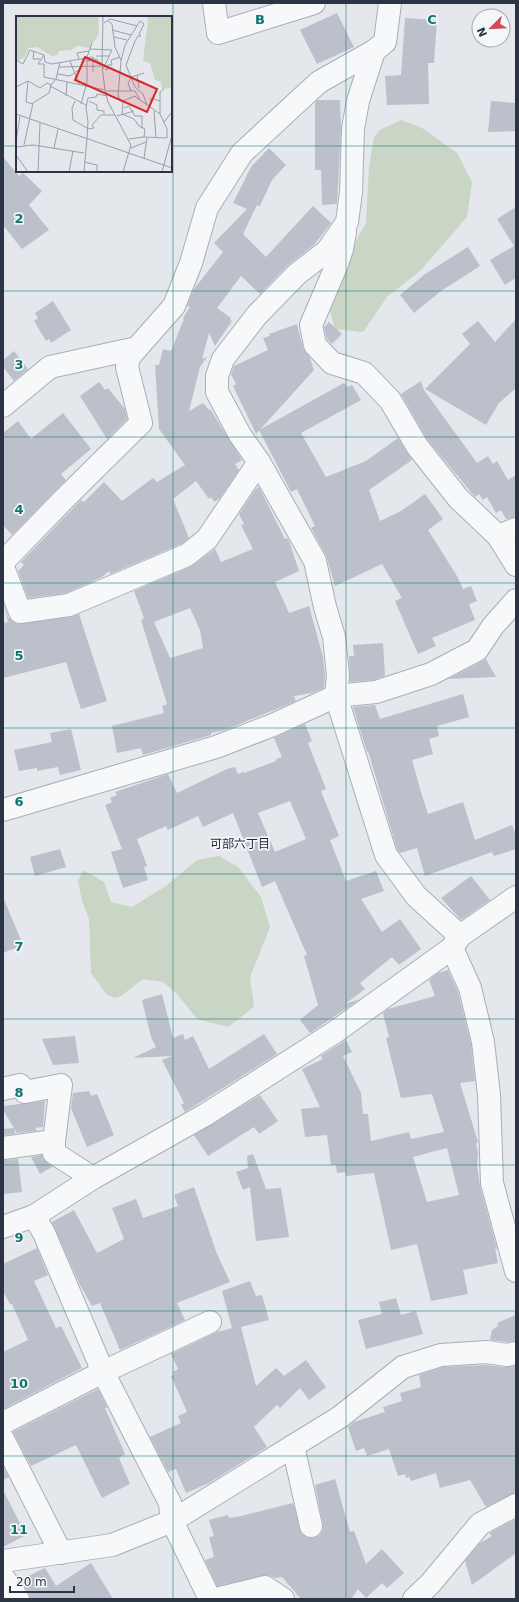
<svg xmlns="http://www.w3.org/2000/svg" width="519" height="1602" font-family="'DejaVu Sans','Noto Sans JP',sans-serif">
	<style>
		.green { fill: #c9d6c5 }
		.building { fill: #bbc0ca; fill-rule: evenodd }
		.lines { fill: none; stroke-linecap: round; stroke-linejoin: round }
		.minor-casing { stroke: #a9aeb7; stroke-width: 24 }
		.minor { stroke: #f7f8fa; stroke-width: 22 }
		.grid { fill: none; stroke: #0f766e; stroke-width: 1; stroke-opacity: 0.55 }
		.labels { text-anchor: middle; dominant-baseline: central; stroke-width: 3.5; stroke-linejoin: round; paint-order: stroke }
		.neighbourhood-label { font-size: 12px; fill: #1d2536; stroke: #f4f6f9 }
		.inset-road { fill: none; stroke: #9a9fa9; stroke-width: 1 }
		.view { fill: #d62828; fill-opacity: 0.15; stroke: #d62828; stroke-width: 2 }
		.inset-edge { fill: none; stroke: #2b3445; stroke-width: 2 }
		.grid-label { font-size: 13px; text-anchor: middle; font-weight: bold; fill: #0f766e; stroke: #f4f6f9; stroke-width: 3.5; stroke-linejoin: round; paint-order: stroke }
	</style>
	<rect width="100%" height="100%" fill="#e4e7ec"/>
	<g class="green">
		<polygon points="401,120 422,128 457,153 472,182 467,217 421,270 387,297 363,332 335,329 327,300 329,288 366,223 369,167 374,137 380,130"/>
		<polygon points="219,856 238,867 261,897 270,927 250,977 254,1007 228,1027 197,1019 177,994 163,982 143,979 121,996 115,998 107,995 91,973 89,919 82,901 78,881 83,870 104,882 111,902 132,907 166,886 197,860"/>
	</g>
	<g class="building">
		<polygon points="337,13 354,47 317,64 300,30"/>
		<polygon points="405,18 437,20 434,63 428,63 429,104 387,105 385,76 401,75"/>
		<polygon points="317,100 340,100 341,128 337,204 322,205 321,170 315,170 315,103"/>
		<polygon points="491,101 516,103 516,131 488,132"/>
		<polygon points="269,148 286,165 272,180 260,206 257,205 243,234 266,257 313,206 331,223 314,245 288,265 260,294 241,276 217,308 231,318 230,320 232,321 215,346 209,333 202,359 207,357 200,367 189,411 203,403 209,410 210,409 242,460 235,464 239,470 220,498 214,502 211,497 209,499 196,481 173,499 189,538 181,544 110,574 109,571 102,577 66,593 28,598 18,571 24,565 21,562 81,500 84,502 104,482 122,501 153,478 157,482 185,465 159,429 155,365 159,365 163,349 171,351 184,319 183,318 190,307 187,306 194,289 223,252 214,243 247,209 233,203 251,167"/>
		<polygon points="3,157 19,176 23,173 42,191 29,205 49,230 22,249 3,225"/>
		<polygon points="516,207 516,278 505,285 490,260 514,246 497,219"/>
		<polygon points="468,247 480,266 441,291 414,313 400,295 425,274"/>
		<polygon points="53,301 71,330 51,343 49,339 46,341 34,321 38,318 35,313"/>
		<polygon points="516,319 516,388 499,403 486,425 425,389 470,344 462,334 478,321 495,342"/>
		<polygon points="329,322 342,334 332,344 327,339 324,327"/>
		<polygon points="297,324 303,348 310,358 314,370 256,434 233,386 236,384 231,374 234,366 268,350 263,338 270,336 269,334"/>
		<polygon points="14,351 28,369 14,381 3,367 3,360"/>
		<polygon points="421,381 424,390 477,463 488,456 493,464 497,461 508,480 516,475 516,517 506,519 501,510 496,513 487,497 483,500 479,494 475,497 427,439 401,394"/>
		<polygon points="99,382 105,390 108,388 125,409 127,419 107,439 80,396"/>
		<polygon points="344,383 347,387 352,385 361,400 301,433 326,477 366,461 398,438 412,460 369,490 380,521 401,511 425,494 443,519 428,530 457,576 463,589 471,586 477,601 469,604 475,620 432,638 436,646 418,654 395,601 402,598 382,564 335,586 326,555 311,528 315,526 297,489 291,492 259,430"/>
		<polygon points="63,413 91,449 61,474 66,480 12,535 3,525 3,433 18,421 31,439"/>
		<path d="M259,487L285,539L288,538L299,571L275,582L289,613L309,606L323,657L325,675L324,688L312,693L294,696L296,701L225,730L211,733V735L143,755L141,748L117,753L112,726L164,713L162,706L167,704L141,620L144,618L134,591L192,566L215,549L221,562L253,549L241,525L244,524L239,514L256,489ZM190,608L200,630L203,648L170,658L154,622Z"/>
		<polygon points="3,602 8,617 17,624 71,617 79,614 107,701 81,709 66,662 3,678 3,623 8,622"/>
		<polygon points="383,643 385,676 373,680 350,682 349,656 354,656 353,645"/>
		<polygon points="486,659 496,677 448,679 483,661"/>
		<polygon points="463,694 469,717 437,726 439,736 429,739 433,754 412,760 421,792 428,814 463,802 475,840 512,825 516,835 516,849 494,856 492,852 425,876 417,848 400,853 397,849 368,751 367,752 353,707 375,705 380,719"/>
		<path d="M305,724L312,741L308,743L326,789L321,791L339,836L330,840L346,881L376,871L384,891L361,899L382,932L400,919L421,949L399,965L392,957L360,983L365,989L345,1004L360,999L310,1033L300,1020L318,1005L304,956L307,955L275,881L262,887L233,813L203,827L198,816L168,830L166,826L137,839L147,866L144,867L148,880L123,888L111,852L122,849L105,805L112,802L110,798L117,795L115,792L168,774L177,793L227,769L235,767L238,774L243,772L244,773L276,761V759L282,757L274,738ZM290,801L306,839L275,852L258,813Z"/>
		<polygon points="71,729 81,770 60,775 58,767 37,771 37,768 19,771 14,750 52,742 50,733"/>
		<polygon points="60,849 66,867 35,876 30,857"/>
		<polygon points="471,876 490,900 461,920 441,898"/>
		<polygon points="3,897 23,945 3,953"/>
		<path d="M448,970L458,992L471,1044L475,1081L460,1083L478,1142L476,1143L478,1153L477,1165L480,1186L497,1249H495L498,1263L463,1270L468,1294L431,1301L417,1244L391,1250L374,1173L346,1176L345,1172L337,1173L336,1165H331L327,1135L305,1137L301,1109L320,1107L302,1069L323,1059L321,1056L346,1040L352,1052L343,1056L361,1093L363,1114H368L371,1141L409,1132L411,1139L444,1132L432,1094L401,1098L386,1038L389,1037L383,1013L388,1009L435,996L429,980L438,973ZM447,1148L459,1195L427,1202L413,1157Z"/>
		<polygon points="162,994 173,1038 183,1034 185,1040 193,1036 209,1069 264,1034 277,1054 185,1112 181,1105 184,1103 162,1060 172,1056 133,1058 156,1047 151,1037 142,1000"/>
		<polygon points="75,1036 79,1063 53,1065 42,1039"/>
		<polygon points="89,1091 91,1096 97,1094 114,1135 87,1147 71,1108 73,1093"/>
		<polygon points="260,1095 278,1121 259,1134 254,1127 208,1156 194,1135"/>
		<polygon points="45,1101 43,1127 35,1128 37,1131 17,1133 14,1129 15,1134 3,1135 3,1129 14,1128 3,1110 3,1106"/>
		<polygon points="253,1154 266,1189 281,1188 289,1237 256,1241 250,1187 243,1190 236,1172 248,1168 247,1156"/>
		<polygon points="42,1155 43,1159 52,1167 40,1174 31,1157"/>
		<polygon points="18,1159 22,1192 3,1194 3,1160"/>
		<polygon points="194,1187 217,1254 230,1282 177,1303 185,1320 120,1350 100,1303 92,1306 80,1285 52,1222 74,1210 97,1253 124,1239 112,1208 136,1199 143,1218 178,1206 174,1195"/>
		<polygon points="37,1248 48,1275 34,1281 56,1328 61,1326 82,1368 3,1409 3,1352 28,1340 12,1304 10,1304 3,1291 3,1264"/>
		<polygon points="250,1281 256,1296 262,1295 269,1320 241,1327 256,1386 276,1368 284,1376 306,1360 326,1387 309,1400 300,1388 280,1408 277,1405 254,1427 267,1447 209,1483 186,1493 176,1469 168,1472 150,1437 181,1423 178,1416 187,1412 171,1376 174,1375 173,1372 178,1369 171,1354 217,1332 232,1328 222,1291"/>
		<polygon points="396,1298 401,1315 416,1311 423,1334 366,1349 358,1320 382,1314 379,1302"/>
		<polygon points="516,1315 516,1341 507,1342 490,1340 492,1330 498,1326 497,1323"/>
		<polygon points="486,1365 505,1367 516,1366 516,1493 486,1507 470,1480 440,1488 436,1473 411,1481 409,1477 406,1478 405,1474 398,1476 389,1449 367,1456 364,1448 356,1451 348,1427 354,1422 385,1412 383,1407 402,1401 400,1393 421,1387 419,1375 443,1367"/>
		<polygon points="98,1389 107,1407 105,1408 125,1454 119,1458 130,1484 102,1498 76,1445 31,1466 13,1432"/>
		<polygon points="3,1467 9,1477 3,1480"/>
		<polygon points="335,1479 350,1532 354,1531 366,1564 382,1549 404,1573 387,1588 382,1583 366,1598 358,1589 351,1599 301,1599 282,1577 275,1578 267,1575 217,1586 205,1560 214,1557 209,1537 214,1536 209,1520 228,1515 229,1518 241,1516 293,1503 302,1534 307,1538 314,1538 320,1535 323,1530 323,1524 315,1485"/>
		<polygon points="3,1490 26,1535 3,1547"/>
		<polygon points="516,1519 516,1556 515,1554 472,1585 465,1561 480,1543 492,1536 489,1533"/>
		<polygon points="91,1563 113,1599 30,1599 28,1592 20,1580 45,1568 56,1586"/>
	</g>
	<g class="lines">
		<g class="minor-casing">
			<g id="minor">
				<polyline points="214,3 218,33 314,3"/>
				<polyline points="374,51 358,101 353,129 351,192 347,222 327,251 297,274 257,315 223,359 217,376 217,392 240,435 259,462 315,561 325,607 334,637 338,675 336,696 386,855 416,896 460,936"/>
				<polyline points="345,232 342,249 337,264 311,325 315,345 332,363 364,373 390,400 417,446 458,498 498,536"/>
				<polyline points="3,406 50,367 137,348"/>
				<polyline points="516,529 498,536 516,565"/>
				<polyline points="3,562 64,499 141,423 127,367 129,357 174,306 191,263 207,208 242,153 319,82 374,51 385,42 390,3"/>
				<polyline points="3,567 20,612 69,605 187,555 207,539 259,462"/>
				<polyline points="3,810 216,747 273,725 336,696 376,692 431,674 477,650 493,626 516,600"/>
				<polyline points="452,948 470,988 483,1042 489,1095 492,1183 516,1271"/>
				<polyline points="3,1089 20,1085 25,1092 61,1085 54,1141"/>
				<polyline points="3,1148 54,1141 54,1153 93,1178"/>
				<polyline points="34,1216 44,1233 103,1372 170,1503 172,1521 210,1599"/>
				<polyline points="3,1227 34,1216 93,1178 205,1115 335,1032 452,948 460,936 516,897"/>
				<polyline points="3,1423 103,1372 210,1322"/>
				<polyline points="3,1439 61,1553"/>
				<polyline points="293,1446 311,1526"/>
				<polyline points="3,1561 112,1545 172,1521 340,1417 403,1367 441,1355 487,1352 507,1355 516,1353"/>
				<polyline points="3,1577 18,1599"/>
				<polyline points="216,1599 265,1587 283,1599"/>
				<polyline points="414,1599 430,1584 480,1524 516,1505"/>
			</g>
		</g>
		<use href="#minor" class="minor"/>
	</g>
	<path class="grid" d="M173,3V1599M346,3V1599M3,146H17M171,146H516M3,291H516M3,437H516M3,583H516M3,728H516M3,874H516M3,1019H516M3,1165H516M3,1311H516M3,1456H516"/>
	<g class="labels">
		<g class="neighbourhood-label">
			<text x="240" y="844">可部六丁目</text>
		</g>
	</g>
	<g transform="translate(16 16)">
		<rect width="156" height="156" fill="#e4e7ec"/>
		<path d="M0,0H82L83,18L73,32L61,30L55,34L43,35L41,39L36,40L21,31L13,32L8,42L0,45ZM130,0H156V72L146,73L145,66L139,64L134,47L127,45L132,4Z" fill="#c9d6c5"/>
		<path class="inset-road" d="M87,0L86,50L89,74L92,86L115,129L107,156M92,5L96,8L99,31L105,44M88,7L94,3L121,10M96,14L115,19M98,21L111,24M74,33L96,34L87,53M18,35L17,43H24M28,39L22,48H28V61L89,74M28,39L29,46L36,48L76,41L85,47M80,40H93M71,41L76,27M77,41V56M63,43L61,37L73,35M0,44L7,48L14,34L28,39M54,45L63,68M70,45L82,44M43,51L86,50M89,53L91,54L92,49H96L95,44L104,41M41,58L54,60L64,53L67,42M121,59L123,72M115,61L128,57M34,70L70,89M0,71L12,65M90,75H119L124,84L144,98M115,75L112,67L115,62M50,80L51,66M59,85L56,92L57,104L71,112M73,85L81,89V94L88,95V98M107,85L119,80L123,84M17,88L10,86L12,65L24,72L31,67L35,69M65,88L71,66V41M134,91L135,82L144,85M108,92L113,90L119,100H126V112M138,95L140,122M0,98L156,152M106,98L107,85H104L102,79L105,45L109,29L124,5L128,8L123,18L125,20H122L119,25L110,49L119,71L127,78L131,89M106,98L118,103L123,110L129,113L128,121M101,100L118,95M148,106L156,96M71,113L78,112L76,109L85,99H99M71,122L72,105L70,92L72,82L80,81L81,78L91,80M113,123L127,121L151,122V113L144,98V76L148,73M0,126L4,100M8,129L17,87L33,77L35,69L40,63L44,46M0,131L17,129L68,137M38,132L42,113M115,132L130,126M0,139L12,156M128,142L131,122M68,146L81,149V156M22,156L24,107M53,156L57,135M68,156L71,122M146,156L156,119"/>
		<path class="view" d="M69,41L141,73L131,96L59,64Z"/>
		<rect width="156" height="156" class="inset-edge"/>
	</g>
	<g class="grid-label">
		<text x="260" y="24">B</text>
		<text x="432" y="24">C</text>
		<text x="19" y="223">2</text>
		<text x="19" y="369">3</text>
		<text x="19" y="514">4</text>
		<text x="19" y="660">5</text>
		<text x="19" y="806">6</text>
		<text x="19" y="951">7</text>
		<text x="19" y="1097">8</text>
		<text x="19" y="1242">9</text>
		<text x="19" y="1388">10</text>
		<text x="19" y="1534">11</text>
	</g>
	<rect width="519" height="1602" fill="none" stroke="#2b3445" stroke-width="8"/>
	<g transform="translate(491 28) rotate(246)"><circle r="19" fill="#f4f6f9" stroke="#a4a8b1"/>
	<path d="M0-3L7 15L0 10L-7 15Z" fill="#d1495b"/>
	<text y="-6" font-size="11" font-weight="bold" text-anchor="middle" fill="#2b3445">N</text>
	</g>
	<path d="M10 1586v6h64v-6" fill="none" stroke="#2b3445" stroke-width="2"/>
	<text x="16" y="1586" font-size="12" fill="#2b3445" stroke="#f4f6f9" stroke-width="3" paint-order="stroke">20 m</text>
</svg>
